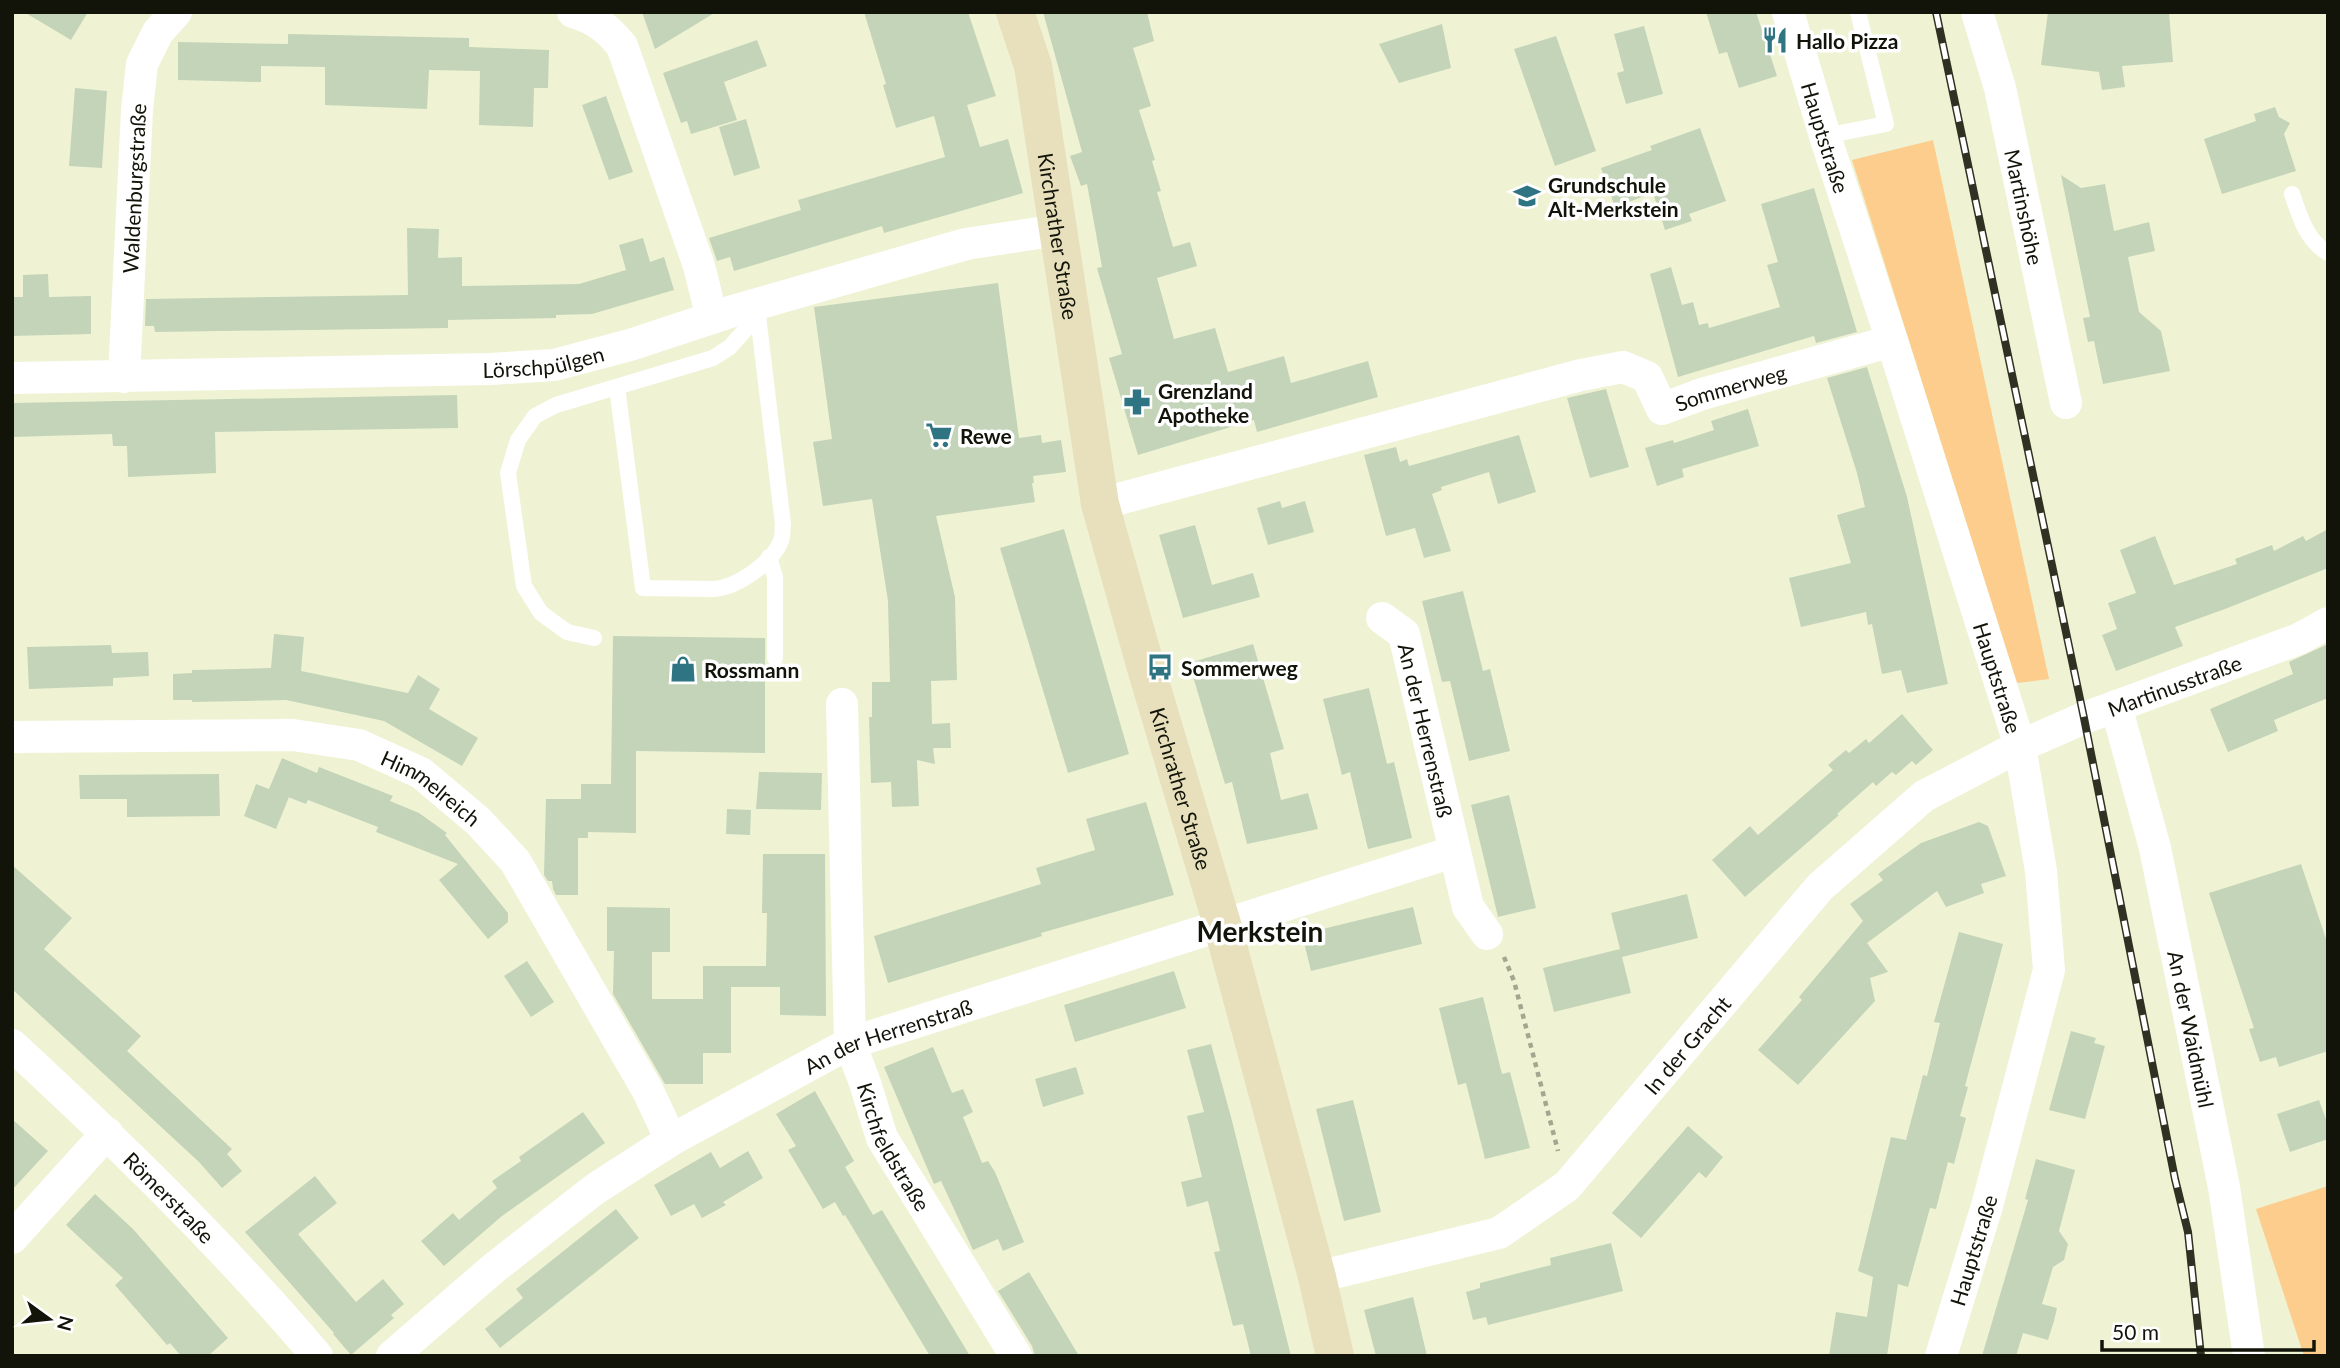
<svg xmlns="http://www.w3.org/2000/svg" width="2340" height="1368" font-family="Lato,sans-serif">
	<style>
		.green { fill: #fccd8d }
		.building { fill: #c3d4b9 }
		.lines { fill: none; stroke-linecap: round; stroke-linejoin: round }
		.path { stroke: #a4a78f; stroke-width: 4.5; stroke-dasharray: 5 5; stroke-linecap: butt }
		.service { stroke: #fff; stroke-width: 16 }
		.minor { stroke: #fff; stroke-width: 32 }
		.secondary { stroke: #e8e0bc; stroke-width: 38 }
		.rail-casing { stroke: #2f3123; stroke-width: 8 }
		.rail { stroke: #fff; stroke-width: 5; stroke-dasharray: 16; stroke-linecap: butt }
		.labels { text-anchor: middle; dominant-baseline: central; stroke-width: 7; stroke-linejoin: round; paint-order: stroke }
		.poi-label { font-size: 21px; font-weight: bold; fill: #121409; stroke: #fff; text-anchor: start }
		.street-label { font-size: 21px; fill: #121409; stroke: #fff }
		.district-label { font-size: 28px; font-weight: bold; fill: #121409; stroke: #fff }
	</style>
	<rect width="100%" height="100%" fill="#eff3d4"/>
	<g class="green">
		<polygon points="1933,140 2049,679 2017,683 1852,160"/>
		<polygon points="2328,1186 2328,1356 2304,1356 2256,1209"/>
	</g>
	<g class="building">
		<polygon points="24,12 88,12 71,40"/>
		<polygon points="642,12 716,12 655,49"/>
		<polygon points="864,12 968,12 996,96 967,105 980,147 1008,139 1023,193 884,233 882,226 734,271 730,257 717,261 709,238 801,210 798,200 945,157 934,116 896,128 883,85 886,84"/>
		<polygon points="1043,12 1147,12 1154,41 1133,48 1151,106 1139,110 1155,160 1152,161 1161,191 1157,192 1173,247 1190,242 1197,266 1157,278 1174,339 1215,328 1228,372 1284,356 1291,383 1368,361 1378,397 1257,432 1254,420 1138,455 1109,358 1122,354 1097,268 1102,267 1087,184 1081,186 1070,156 1082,152"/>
		<polygon points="1706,12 1756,12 1777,76 1739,88 1727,52 1719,54"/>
		<polygon points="2048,12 2169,12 2173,62 2122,66 2125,87 2102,90 2099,72 2041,65"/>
		<polygon points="1442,24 1451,68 1399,83 1379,44"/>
		<polygon points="1644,26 1663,94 1626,104 1617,73 1624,71 1614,34"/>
		<polygon points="288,34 469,38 469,47 549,50 548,88 534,88 533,127 479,125 480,71 429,70 427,109 325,105 325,67 261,66 261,82 178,80 178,42 288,44"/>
		<polygon points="1556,36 1596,151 1555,166 1514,49"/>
		<polygon points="757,40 767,66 724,82 737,120 691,134 687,121 681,123 663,73"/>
		<polygon points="75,88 107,91 102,168 69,166"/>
		<polygon points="606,96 633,172 609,180 582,105"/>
		<polygon points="2275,107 2279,117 2290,123 2284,134 2296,171 2222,194 2204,139 2256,121 2254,114"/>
		<polygon points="746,119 760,168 734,176 719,127"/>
		<polygon points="1700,128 1726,201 1689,214 1692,221 1665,230 1653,193 1615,207 1601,168 1652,150 1650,146"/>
		<polygon points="2061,175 2081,188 2105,184 2114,231 2149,222 2155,251 2128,257 2139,312 2161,331 2170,371 2103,384 2094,341 2088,342 2083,318 2090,317"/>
		<polygon points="1814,188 1857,332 1816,343 1814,336 1678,377 1650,274 1671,267 1682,305 1693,302 1699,325 1708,323 1709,328 1780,307 1767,265 1778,262 1761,204"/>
		<polygon points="407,228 439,229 438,258 462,257 462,286 579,284 626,270 619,245 643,238 650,262 664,257 674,290 592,314 556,315 556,318 448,320 448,328 155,332 154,326 145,326 146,299 408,295"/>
		<polygon points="48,274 49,297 91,296 91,334 12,336 12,297 23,297 23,275"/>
		<polygon points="998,283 1019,438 1041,435 1042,443 1061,440 1066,472 1033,476 1034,483 1032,483 1035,502 936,516 955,597 957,680 931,681 932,724 950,723 951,748 933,748 935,764 917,760 919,806 892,807 891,782 871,783 869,717 872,717 872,682 890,682 888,601 872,499 823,506 813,442 832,439 814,307"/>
		<polygon points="1867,367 1907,497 1948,684 1907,693 1901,670 1882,674 1872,624 1868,625 1866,612 1801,627 1789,578 1851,563 1837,515 1865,507 1857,473 1827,378"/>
		<polygon points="1606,389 1629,467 1590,478 1567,398"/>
		<polygon points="457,395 458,428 215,432 216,473 128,477 127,446 113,446 112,434 12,437 12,403"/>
		<polygon points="1748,409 1759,446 1682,469 1684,477 1657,486 1645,448 1673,440 1674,443 1714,430 1711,421"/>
		<polygon points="1519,435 1536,492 1498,504 1489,472 1441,487 1442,490 1432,494 1451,551 1424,558 1415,528 1386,536 1364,455 1396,447 1400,462 1407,459 1409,466"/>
		<polygon points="1280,501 1282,508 1305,501 1314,532 1268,545 1257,508"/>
		<polygon points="1195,525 1212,585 1253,573 1260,597 1183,618 1159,535"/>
		<polygon points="1064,529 1129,754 1068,773 1000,548"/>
		<polygon points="2328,529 2328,568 2225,609 2175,627 2183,646 2116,671 2102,635 2117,629 2108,603 2136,593 2120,550 2155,536 2174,585 2237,564 2235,559 2272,545 2274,551 2303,536 2306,541"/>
		<polygon points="1463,591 1483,671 1490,669 1510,751 1469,761 1450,681 1442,682 1422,601"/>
		<polygon points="274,634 304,637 301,671 408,693 418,675 440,689 429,709 478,738 462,766 384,721 286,700 192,702 192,700 173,700 173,674 192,673 192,670 271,668"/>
		<polygon points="613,636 765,638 765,753 636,751 636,833 588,832 588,838 578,838 578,895 556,895 553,889 552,881 548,881 544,875 546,799 581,799 581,784 611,784"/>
		<polygon points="1253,644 1284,749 1270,753 1281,800 1308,793 1318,829 1247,844 1232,782 1225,784 1189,663"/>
		<polygon points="2328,644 2328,698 2274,720 2278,731 2228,752 2210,709 2293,674 2289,662"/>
		<polygon points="111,645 112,653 148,652 149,676 113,678 113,686 29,689 27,647"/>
		<polygon points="1369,688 1387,764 1394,762 1412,838 1368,849 1350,772 1342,775 1323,699"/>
		<polygon points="1902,714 1933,750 1916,765 1912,761 1896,775 1892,772 1876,786 1873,782 1837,814 1839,815 1745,897 1712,860 1750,826 1758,835 1833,770 1828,765 1846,750 1849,753 1866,739 1869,743"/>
		<polygon points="282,758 317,773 319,767 393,796 390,801 419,813 447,833 445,835 508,913 508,922 488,939 439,880 458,864 376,832 378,827 308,800 306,804 275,792 289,797 276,829 244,816 256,784 269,789"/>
		<polygon points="759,772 822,773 821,810 756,809"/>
		<polygon points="219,774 220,816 127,817 127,799 80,799 79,775"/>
		<polygon points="1509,795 1536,908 1498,917 1471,805"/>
		<polygon points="1146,802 1174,895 1041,933 1042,936 888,983 874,936 1041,884 1036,868 1095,850 1086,819"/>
		<polygon points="727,809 751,810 750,835 726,834"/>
		<polygon points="1979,822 1988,826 2006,876 1981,884 1984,893 1946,907 1937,891 1867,943 1888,972 1870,978 1875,1001 1798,1085 1758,1050 1802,1000 1799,997 1863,921 1850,904 1883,880 1878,874 1921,843"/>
		<polygon points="763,854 825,854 826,1016 780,1015 780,987 731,987 731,1053 703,1053 703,1084 665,1084 613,994 614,951 607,951 607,907 670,908 670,952 652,952 652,999 703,999 703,966 766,966 767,913 762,913"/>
		<polygon points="2301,864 2328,945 2328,1051 2279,1067 2276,1057 2260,1062 2249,1029 2254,1028 2209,893"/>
		<polygon points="12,865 72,918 44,949 141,1036 127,1051 232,1149 227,1154 242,1171 222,1188 199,1162 12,989"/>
		<polygon points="1687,894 1698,938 1622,957 1631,993 1554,1012 1543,968 1620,949 1611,913"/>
		<polygon points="1413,907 1422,944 1311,971 1302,934"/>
		<polygon points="1959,932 2003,944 1965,1086 1968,1087 1960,1116 1966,1118 1954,1164 1948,1162 1936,1209 1930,1208 1908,1287 1898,1284 1887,1356 1829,1356 1836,1312 1867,1317 1873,1277 1858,1271 1891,1137 1906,1140 1923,1075 1927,1076 1940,1023 1934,1022"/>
		<polygon points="527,961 554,1002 531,1017 504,976"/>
		<polygon points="1174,971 1186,1008 1075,1042 1064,1005"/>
		<polygon points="1483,997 1502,1074 1510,1072 1530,1148 1485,1159 1466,1083 1458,1085 1439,1008"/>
		<polygon points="2071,1031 2096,1038 2094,1043 2105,1046 2085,1119 2049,1110"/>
		<polygon points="1211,1044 1231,1117 1291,1356 1251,1356 1243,1324 1233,1326 1214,1252 1220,1251 1208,1201 1187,1207 1181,1182 1202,1177 1187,1116 1204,1112 1187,1050"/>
		<polygon points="933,1047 952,1093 963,1089 973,1112 963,1117 982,1163 988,1161 995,1172 1024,1242 1003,1251 998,1239 973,1250 941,1181 934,1184 884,1067"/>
		<polygon points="1076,1067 1084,1094 1043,1107 1035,1079"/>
		<polygon points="815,1091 854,1161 845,1167 873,1215 882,1210 970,1356 930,1356 845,1215 843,1216 835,1202 823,1209 788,1150 796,1146 776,1114"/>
		<polygon points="1353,1100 1381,1212 1344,1221 1316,1109"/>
		<polygon points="2319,1100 2328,1125 2328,1139 2290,1152 2277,1114"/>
		<polygon points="583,1112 605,1143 502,1216 444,1266 421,1241 453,1213 459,1220 497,1188 492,1181 521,1161 519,1157"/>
		<polygon points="12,1119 48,1151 12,1190"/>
		<polygon points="1688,1126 1723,1157 1706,1178 1699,1172 1641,1238 1612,1213"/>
		<polygon points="748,1151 763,1178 723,1202 726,1205 702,1218 694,1204 671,1216 654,1185 711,1152 720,1168"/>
		<polygon points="2036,1159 2075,1170 2059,1231 2068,1244 2064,1260 2053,1267 2042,1304 2057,1308 2054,1321 2048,1340 2023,1333 2016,1356 1982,1356 2028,1200 2025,1199"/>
		<polygon points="315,1176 337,1203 298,1234 356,1302 383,1279 404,1304 391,1315 394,1318 351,1355 333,1334 334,1333 245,1232"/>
		<polygon points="95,1194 133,1229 228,1338 208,1356 181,1356 170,1343 167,1345 115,1285 123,1278 66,1225"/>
		<polygon points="616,1209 639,1238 500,1348 485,1329 523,1298 516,1289"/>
		<polygon points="1611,1243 1623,1291 1488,1325 1486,1317 1473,1320 1466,1292 1480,1288 1480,1283 1551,1265 1550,1258"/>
		<polygon points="1029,1272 1079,1356 1035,1356 1032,1346 998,1291"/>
		<polygon points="1413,1297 1427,1356 1376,1356 1364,1310"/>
	</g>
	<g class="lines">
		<polyline class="path" points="1504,957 1514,981 1558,1151"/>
		<g class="service">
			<polyline points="1825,136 1886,124 1858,12"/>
			<path d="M2292,194C2300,217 2306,240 2328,253"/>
			<path d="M617,387L643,588L714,589C738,587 772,563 781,541C783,536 782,529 783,524L758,316"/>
			<polyline points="769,557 775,577 775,658"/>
			<polyline points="594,638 567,632 541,613 524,586 508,473 518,440 535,416 556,405 713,358 730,347 760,313"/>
		</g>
		<g class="minor">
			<path d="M573,12C595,18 608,29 622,46L699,266L712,318"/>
			<path id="s1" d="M1788,12L1825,136L1892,341L2020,746L2041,871L2049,970L1987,1206L1941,1356"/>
			<path id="s2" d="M1977,12L2000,88L2066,403"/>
			<path id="s3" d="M124,377L137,110L142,64L158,32L176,12"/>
			<path id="s4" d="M12,378L490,369L554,365L630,345L733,311L966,244L1058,230"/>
			<path id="s5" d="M1100,504L1581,375L1623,367L1647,377L1662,409L1702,394L1892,341"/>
			<path id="s6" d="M1382,618L1404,634L1468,907L1487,934"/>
			<path id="s7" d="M842,704L850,1043L865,1083L882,1138L1016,1356"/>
			<path id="s8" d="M2116,706L2155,848L2224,1187L2249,1356"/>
			<path id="s9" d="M12,737L293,735L359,745L421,773L478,821L515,861L648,1091L671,1140"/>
			<path id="s10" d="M12,1045C119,1144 223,1245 317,1356"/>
			<polyline points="12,1238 107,1133"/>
			<path id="s11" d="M1317,1277L1499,1233L1567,1186L1820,887L1924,796L2020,746L2084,718L2299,639L2328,623"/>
			<path id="s12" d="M392,1356L494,1268L595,1189L671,1140L850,1043L1453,852"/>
		</g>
		<path class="secondary" id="s13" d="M1015,12L1033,66L1100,504L1146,668L1222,924L1317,1277L1335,1356"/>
		<g class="rail-casing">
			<polyline id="rail" points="1936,12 2084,718 2175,1179 2188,1232 2201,1356"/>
		</g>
		<use href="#rail" class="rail"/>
	</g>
	<defs>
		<g id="restaurant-bare" transform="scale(2.1)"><path d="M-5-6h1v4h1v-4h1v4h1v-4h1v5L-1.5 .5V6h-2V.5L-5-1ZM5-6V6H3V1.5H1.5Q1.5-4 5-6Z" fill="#2f7482" stroke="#fff" stroke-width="2.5" paint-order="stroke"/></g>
		<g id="school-bare" transform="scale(2.1)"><path d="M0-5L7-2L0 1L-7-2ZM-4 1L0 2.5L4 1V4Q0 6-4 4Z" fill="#2f7482" stroke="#fff" stroke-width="2.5" paint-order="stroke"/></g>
		<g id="pharmacy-bare" transform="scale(2.1)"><path d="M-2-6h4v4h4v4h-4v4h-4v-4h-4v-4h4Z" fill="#2f7482" stroke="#fff" stroke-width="2.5" paint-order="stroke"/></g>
		<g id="supermarket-bare" transform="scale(2.1)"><path d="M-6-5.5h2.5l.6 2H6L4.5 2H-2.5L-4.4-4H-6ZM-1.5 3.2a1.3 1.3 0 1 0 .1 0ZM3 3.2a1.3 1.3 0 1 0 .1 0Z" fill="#2f7482" stroke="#fff" stroke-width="2.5" paint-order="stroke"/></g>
		<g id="bus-bare" transform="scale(2.1)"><path d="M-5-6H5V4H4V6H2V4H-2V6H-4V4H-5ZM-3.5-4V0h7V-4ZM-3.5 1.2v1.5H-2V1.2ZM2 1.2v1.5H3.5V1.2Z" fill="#2f7482" stroke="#fff" stroke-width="2.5" paint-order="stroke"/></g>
		<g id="shop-bare" transform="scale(2.1)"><path d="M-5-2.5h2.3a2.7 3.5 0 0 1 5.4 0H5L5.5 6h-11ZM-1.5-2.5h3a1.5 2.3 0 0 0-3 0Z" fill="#2f7482" stroke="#fff" stroke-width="2.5" paint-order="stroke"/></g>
	</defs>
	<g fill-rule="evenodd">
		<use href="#restaurant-bare" x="1775" y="40"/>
		<use href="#school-bare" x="1527" y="196"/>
		<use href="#pharmacy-bare" x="1137" y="402"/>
		<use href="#supermarket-bare" x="939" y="435"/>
		<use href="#bus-bare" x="1160" y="667"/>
		<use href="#shop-bare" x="683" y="669"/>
	</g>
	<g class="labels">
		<g class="poi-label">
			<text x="1796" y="40">Hallo Pizza</text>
			<text x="1548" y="184">Grundschule<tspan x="1548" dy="24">Alt-Merkstein</tspan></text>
			<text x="1158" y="390">Grenzland<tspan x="1158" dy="24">Apotheke</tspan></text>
			<text x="960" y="435">Rewe</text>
			<text x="1181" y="667">Sommerweg</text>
			<text x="704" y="669">Rossmann</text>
		</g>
		<g class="street-label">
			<text stroke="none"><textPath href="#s1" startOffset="131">Hauptstraße</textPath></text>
			<text stroke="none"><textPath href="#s3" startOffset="189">Waldenburgstraße</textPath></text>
			<text stroke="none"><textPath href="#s2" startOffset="201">Martinshöhe</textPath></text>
			<text stroke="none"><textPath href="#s13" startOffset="229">Kirchrather Straße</textPath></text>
			<text stroke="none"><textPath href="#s4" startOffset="532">Lörschpülgen</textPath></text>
			<text stroke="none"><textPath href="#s5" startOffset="674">Sommerweg</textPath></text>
			<text stroke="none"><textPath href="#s1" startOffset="698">Hauptstraße</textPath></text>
			<text stroke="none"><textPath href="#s11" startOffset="1074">Martinusstraße</textPath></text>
			<text stroke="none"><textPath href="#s6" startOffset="126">An der Herrenstraß</textPath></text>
			<text stroke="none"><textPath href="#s13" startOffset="796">Kirchrather Straße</textPath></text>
			<text stroke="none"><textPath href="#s9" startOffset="432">Himmelreich</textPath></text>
			<text stroke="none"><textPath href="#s8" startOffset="332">An der Waidmühl</textPath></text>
			<text stroke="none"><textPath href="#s12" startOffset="595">An der Herrenstraß</textPath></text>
			<text stroke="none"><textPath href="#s11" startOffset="455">In der Gracht</textPath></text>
			<text stroke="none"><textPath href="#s7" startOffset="452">Kirchfeldstraße</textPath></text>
			<text stroke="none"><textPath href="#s10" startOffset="219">Römerstraße</textPath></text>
			<text transform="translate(1973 1250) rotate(-73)">Hauptstraße</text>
		</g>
		<g class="district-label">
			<text x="1260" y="931">Merkstein</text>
		</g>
	</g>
	<rect width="2340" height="1368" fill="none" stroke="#121409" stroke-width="28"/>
	<g transform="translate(49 1319) rotate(105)" stroke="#ffffff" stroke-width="5" paint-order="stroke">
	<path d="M0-5L12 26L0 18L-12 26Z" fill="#121409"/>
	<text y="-10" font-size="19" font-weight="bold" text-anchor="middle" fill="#121409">N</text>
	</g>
	<path d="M2102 1340v10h212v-10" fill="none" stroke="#121409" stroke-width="3.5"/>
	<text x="2112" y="1340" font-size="21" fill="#121409" stroke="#ffffff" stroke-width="5" paint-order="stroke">50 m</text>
</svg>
